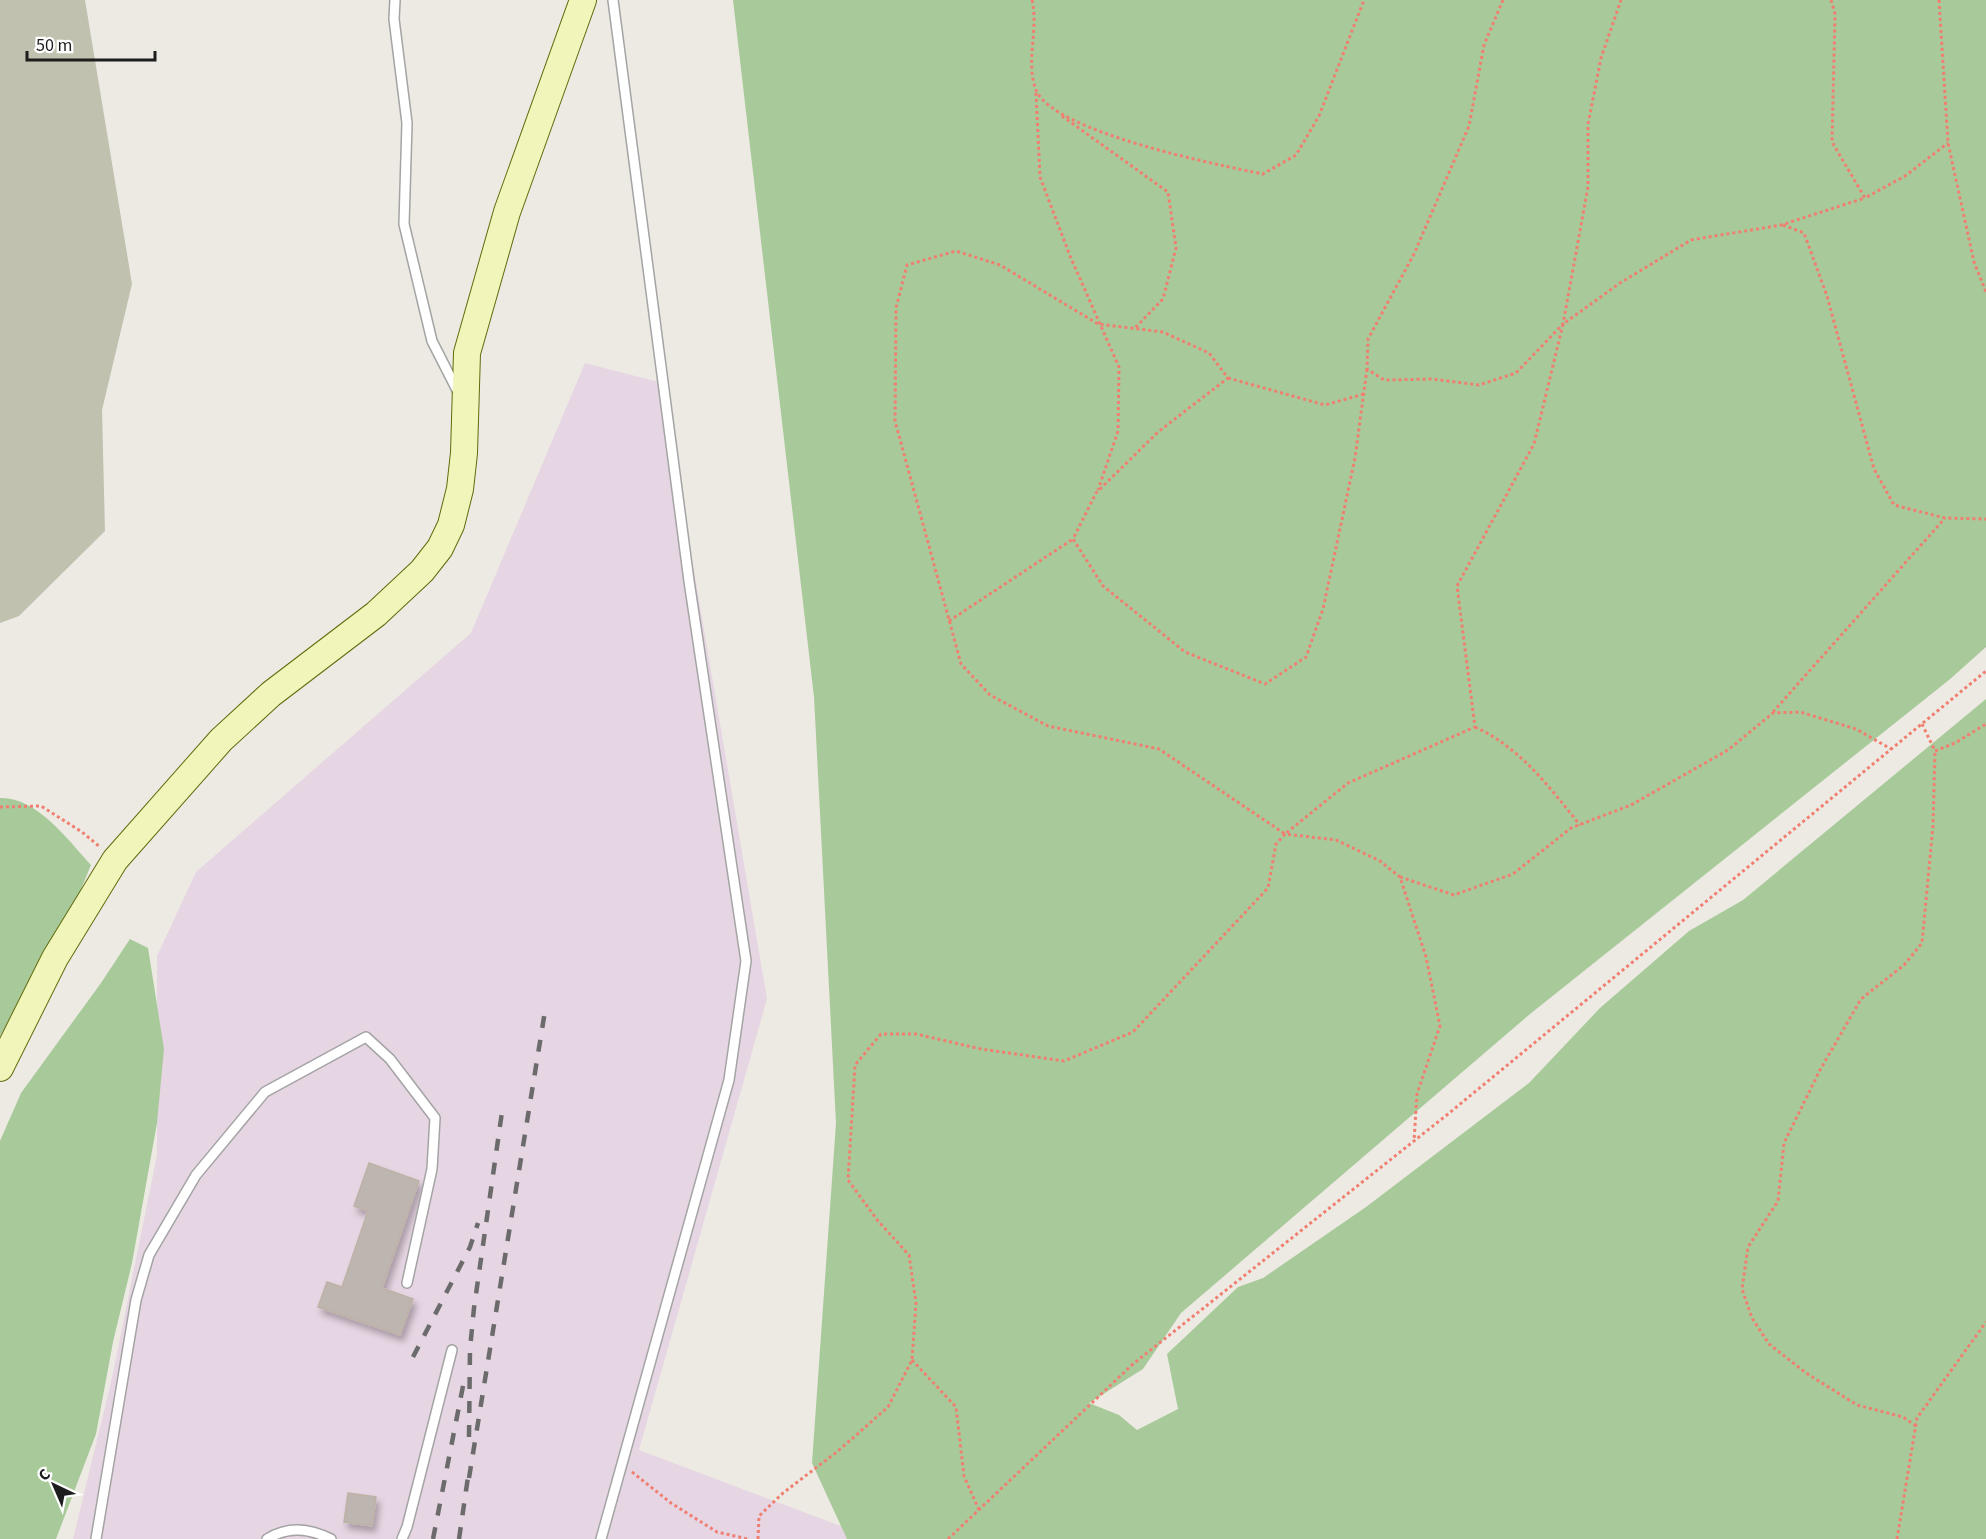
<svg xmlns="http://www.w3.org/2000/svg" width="1986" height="1539" font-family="'Source Sans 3',sans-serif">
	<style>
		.industrial { fill: #e6d5e3 }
		.construction { fill: #c1c1af }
		.forest { fill: #a8ca9a }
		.building { fill: #bdb6b0; stroke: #beb1a6; stroke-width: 1.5; filter: url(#shadow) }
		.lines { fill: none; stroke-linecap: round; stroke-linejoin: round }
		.lane-casing { stroke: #a4a4a4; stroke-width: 12 }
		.secondary-casing { stroke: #606b0c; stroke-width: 28 }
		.path { stroke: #f07f71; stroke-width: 3; stroke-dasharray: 3 3; stroke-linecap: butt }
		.lane { stroke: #fff; stroke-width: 9 }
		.secondary { stroke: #f1f5b9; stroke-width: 26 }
		.rail { stroke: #6b6b6b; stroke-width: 4.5; stroke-dasharray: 12 12; stroke-linecap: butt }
	</style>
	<defs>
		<filter id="shadow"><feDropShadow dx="3.5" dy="6" stdDeviation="3" flood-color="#0004"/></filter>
	</defs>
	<rect width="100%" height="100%" fill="#edeae3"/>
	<polygon class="industrial" points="585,363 662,383 767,999 639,1450 875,1539 73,1539 112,1378 157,1155 157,956 196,872 471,633"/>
	<polygon class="construction" points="0,0 85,0 132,284 102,410 105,531 19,616 0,623"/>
	<g class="forest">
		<polygon points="733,0 1986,0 1986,647 1949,680 1530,1014 1181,1313 1143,1369 1089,1403 1119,1415 1137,1430 1178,1409 1167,1354 1238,1287 1263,1278 1366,1207 1529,1083 1600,1008 1689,931 1743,900 1986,699 1986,1539 847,1539 812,1463 836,1123 814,697"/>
		<path d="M0,798C37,797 68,840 91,865L69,918L0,1036Z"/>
		<polygon points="130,939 148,948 164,1049 157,1123 132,1263 113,1342 96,1434 56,1539 0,1539 0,1141 21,1093 101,983"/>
	</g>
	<g class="building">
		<polygon points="369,1163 419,1181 382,1288 413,1299 400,1335 318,1307 327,1282 342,1287 368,1211 354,1206"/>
		<polygon points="348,1493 376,1497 372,1526 344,1522"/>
	</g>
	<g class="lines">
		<g class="lane-casing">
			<g id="lane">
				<polyline points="395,0 394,19 407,123 404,224 432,341 459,394"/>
				<polyline points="96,1539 136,1300 149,1255 196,1175 265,1092 366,1037 390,1059 435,1118 432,1169 407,1283"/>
				<path d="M267,1539C288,1526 308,1528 331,1539"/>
				<polyline points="402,1539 407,1527 452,1350"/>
				<polyline points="601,1539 729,1080 746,961 689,581 613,0"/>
			</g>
		</g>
		<g class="secondary-casing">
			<polyline id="secondary" points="0,1068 55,958 115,860 221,740 271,694 376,614 422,571 440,548 451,525 460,489 464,453 467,353 507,212 583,0"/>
		</g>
		<g class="path">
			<path d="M1032,0C1039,30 1025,61 1036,90C1053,132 1218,165 1263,174L1296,155L1319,116L1364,0"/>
			<polyline points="1503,0 1484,45 1469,126 1414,254 1368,339 1367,369 1384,380 1432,379 1479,385 1516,373 1563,324 1588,187 1588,124 1601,58 1621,0"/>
			<polyline points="1831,0 1835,14 1832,142 1865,198 1905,176 1948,143"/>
			<polyline points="1939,0 1948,143 1974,262 1986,292"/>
			<polyline points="1036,93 1040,177 1070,256 1119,367 1118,431 1098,490"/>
			<polyline points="1062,116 1168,192 1176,248 1163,299 1135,328"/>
			<polyline points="1783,225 1804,233 1827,296 1874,469 1894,505 1945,518 1986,519"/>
			<polyline points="1367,369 1355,458 1323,609 1306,657 1265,684 1185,652 1103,586 1073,539 1096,493 1158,432 1228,378 1209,353 1163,332 1098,324 1000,265 956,251 907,265 896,308 895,421 961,664 990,695 1048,726 1159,749 1285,834 1348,783 1475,727 1457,586 1534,444 1563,324 1620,283 1691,240 1781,225 1865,198"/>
			<polyline points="1228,378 1325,405 1364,394"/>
			<polyline points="949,621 1073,539"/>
			<polyline points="1773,712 1945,518"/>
			<polyline points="1922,724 1935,751 1955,743 1986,724"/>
			<path d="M1475,727C1521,748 1549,787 1580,825"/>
			<polyline points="0,807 41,806 82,832 100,847"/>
			<polyline points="1400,877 1454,895 1513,874 1571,828 1631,805 1728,750 1773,713 1800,712 1856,729 1891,749"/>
			<polyline points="912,1360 956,1407 964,1476 979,1510"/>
			<polyline points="1916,1426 1903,1417 1857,1405 1806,1373 1769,1344 1752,1318 1742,1289 1748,1247 1778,1201 1784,1143 1820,1070 1861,999 1904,965 1922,943 1933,826 1935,751"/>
			<polyline points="632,1472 671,1503 717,1532 748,1539"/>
			<polyline points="758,1539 759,1516 783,1493 838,1451 888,1407 912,1360 916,1303 909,1255 878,1221 848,1180 855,1065 881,1034 916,1034 981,1049 1064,1061 1133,1032 1268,888 1276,844 1285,834 1336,840 1380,861 1400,877 1426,957 1440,1026 1417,1094 1414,1141"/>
			<polyline points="948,1539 1133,1364 1448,1114 1986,671"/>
			<polyline points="1897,1539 1917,1418 1986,1322"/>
		</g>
		<use href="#lane" class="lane"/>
		<use href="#secondary" class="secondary"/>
		<g class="rail">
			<polyline points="413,1357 470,1247 478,1223"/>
			<polyline points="469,1437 470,1349 474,1308 502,1112"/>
			<polyline points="469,1478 545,1011"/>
			<polyline points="433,1539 464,1381"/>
			<polyline points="459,1539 469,1470"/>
		</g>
	</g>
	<g transform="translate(54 1485) rotate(316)" stroke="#ffffff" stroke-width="4.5" paint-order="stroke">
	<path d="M0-4.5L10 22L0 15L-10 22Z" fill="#1d1d1d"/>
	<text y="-9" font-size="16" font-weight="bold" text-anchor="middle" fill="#1d1d1d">С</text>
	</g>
	<path d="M27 51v9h128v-9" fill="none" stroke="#1d1d1d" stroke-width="3"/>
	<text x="36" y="51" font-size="18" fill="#1d1d1d" stroke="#ffffff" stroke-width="4.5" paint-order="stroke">50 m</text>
</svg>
